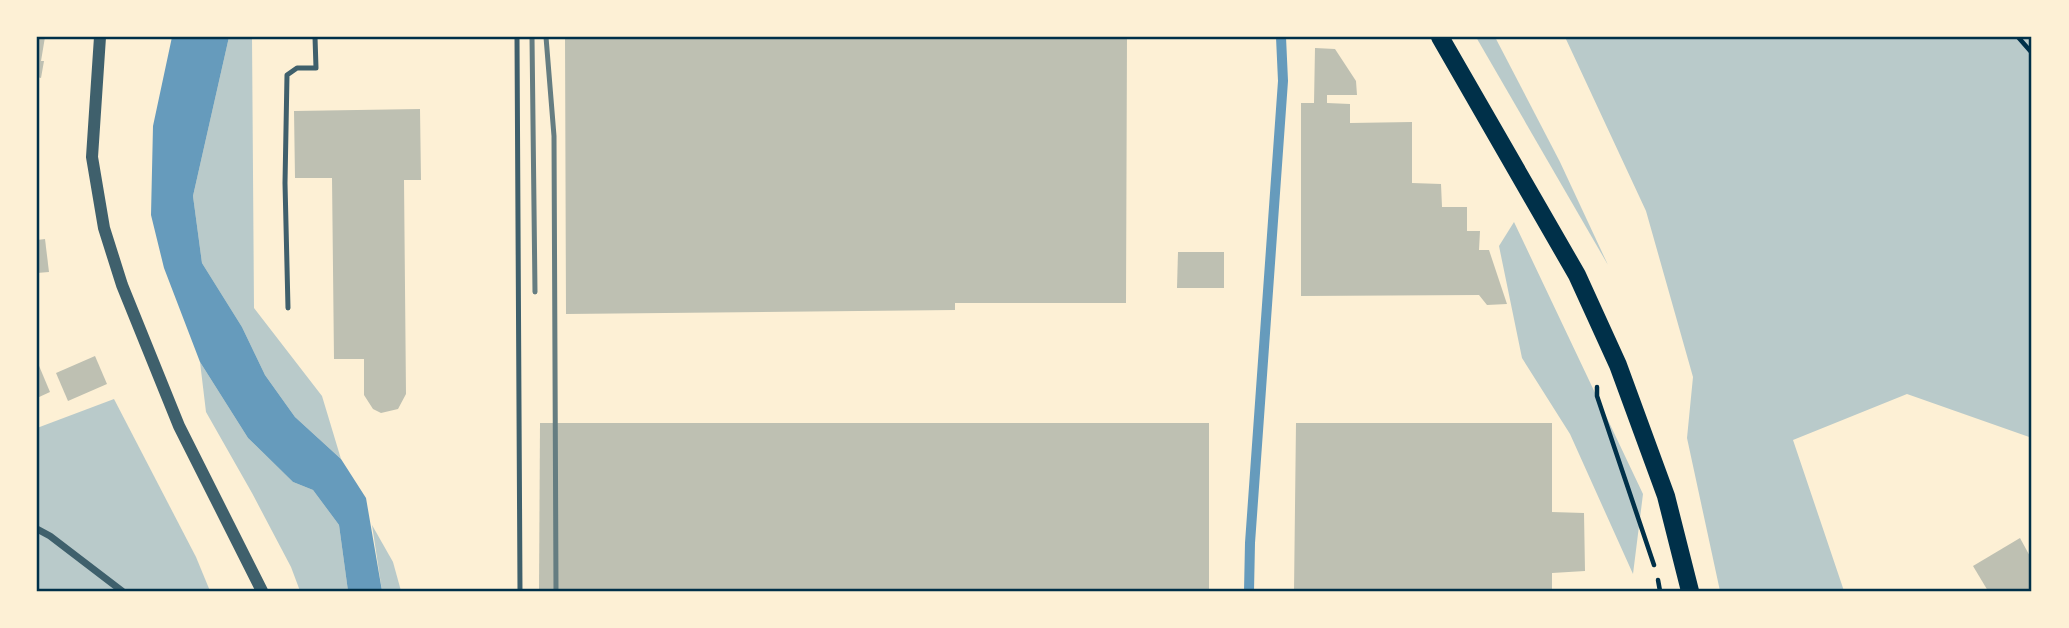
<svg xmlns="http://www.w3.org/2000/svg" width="2069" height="628" font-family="Mulish,sans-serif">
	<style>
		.green { fill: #b9caca }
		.water { fill: #669bbc }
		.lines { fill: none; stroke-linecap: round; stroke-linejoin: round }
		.stream { stroke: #669bbc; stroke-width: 10 }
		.building { fill: #bec0b2 }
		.path { stroke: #003049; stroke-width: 4.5 }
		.service { stroke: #3f606c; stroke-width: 5 }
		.minor { stroke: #3f606c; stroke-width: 7 }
		.tertiary { stroke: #3f606c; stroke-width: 12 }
		.primary { stroke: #003049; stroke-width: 18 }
		.rail { stroke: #657d81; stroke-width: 5 }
		.neatline { fill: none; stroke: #003049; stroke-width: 2.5 }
	</style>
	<rect width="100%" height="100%" fill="#fdf0d5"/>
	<g class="green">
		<polygon points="229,37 252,37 254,308 322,396 341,459 295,417 265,375 242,327 202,263 193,196"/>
		<polygon points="1476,37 1495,37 1560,162 1608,265"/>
		<polygon points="1565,37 2032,37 2032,438 1907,394 1793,440 1844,591 1720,591 1687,438 1693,377 1646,211"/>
		<polygon points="1514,222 1643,494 1633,574 1570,434 1522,358 1499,246"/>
		<polygon points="200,362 248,438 293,482 313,490 339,525 348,591 300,591 291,567 252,493 206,412"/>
		<polygon points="114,399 196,557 210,591 37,591 37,428"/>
		<polygon points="372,525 393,562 401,591 382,591"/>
	</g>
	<polygon class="water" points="172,37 229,37 193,196 202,263 242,327 265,375 295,417 341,459 366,498 382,591 348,591 339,525 313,490 293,482 248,438 200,362 164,268 151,215 153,126"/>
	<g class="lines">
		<polyline class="stream" points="1249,591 1250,543 1283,81 1281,37"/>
	</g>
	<g class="building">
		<polygon points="37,37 45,37 41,61 44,61 41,78 37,77"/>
		<polygon points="565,37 1127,37 1126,303 955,303 955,310 566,314"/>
		<polygon points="1315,48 1335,49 1356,81 1357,95 1327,95 1327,103 1350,104 1350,123 1412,122 1412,183 1441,184 1442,207 1467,207 1467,231 1480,231 1479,250 1489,250 1507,304 1487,305 1479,295 1301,296 1301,103 1314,103"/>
		<polygon points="420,109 421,180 404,180 406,394 398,409 381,413 373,409 364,395 364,359 334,359 332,178 295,178 294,111"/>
		<polygon points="45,239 49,272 37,273 37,240"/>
		<polygon points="1178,252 1224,252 1224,288 1177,288"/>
		<polygon points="95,356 107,384 68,401 56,373"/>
		<polygon points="37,361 50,392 37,398"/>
		<polygon points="540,423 1209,423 1209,591 539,591"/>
		<polygon points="1296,423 1552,423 1552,512 1584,513 1585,571 1552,573 1552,591 1294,591"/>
		<polygon points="2020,538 2032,560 2032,591 1988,591 1973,566"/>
	</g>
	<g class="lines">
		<g class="path">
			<polyline points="2018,37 2032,53"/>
			<polyline points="1597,387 1597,396 1654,565"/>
			<polyline points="1658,580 1660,591"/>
		</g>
		<g class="service">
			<polyline points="517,37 520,591"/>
			<polyline points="288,308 285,183 287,75 297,68 316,68 315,37"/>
		</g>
		<polyline class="minor" points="37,529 50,536 122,591"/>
		<polyline class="tertiary" points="100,37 92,157 104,228 122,285 179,426 262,591"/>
		<polyline class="primary" points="1440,37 1577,275 1618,365 1666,496 1690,591"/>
		<g class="rail">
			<polyline points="532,37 535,292"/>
			<polyline points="546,37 554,136 556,591"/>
		</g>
	</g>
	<rect width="2069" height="628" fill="none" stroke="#fdf0d5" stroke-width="77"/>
	<rect x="38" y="38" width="1992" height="552" class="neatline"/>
</svg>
